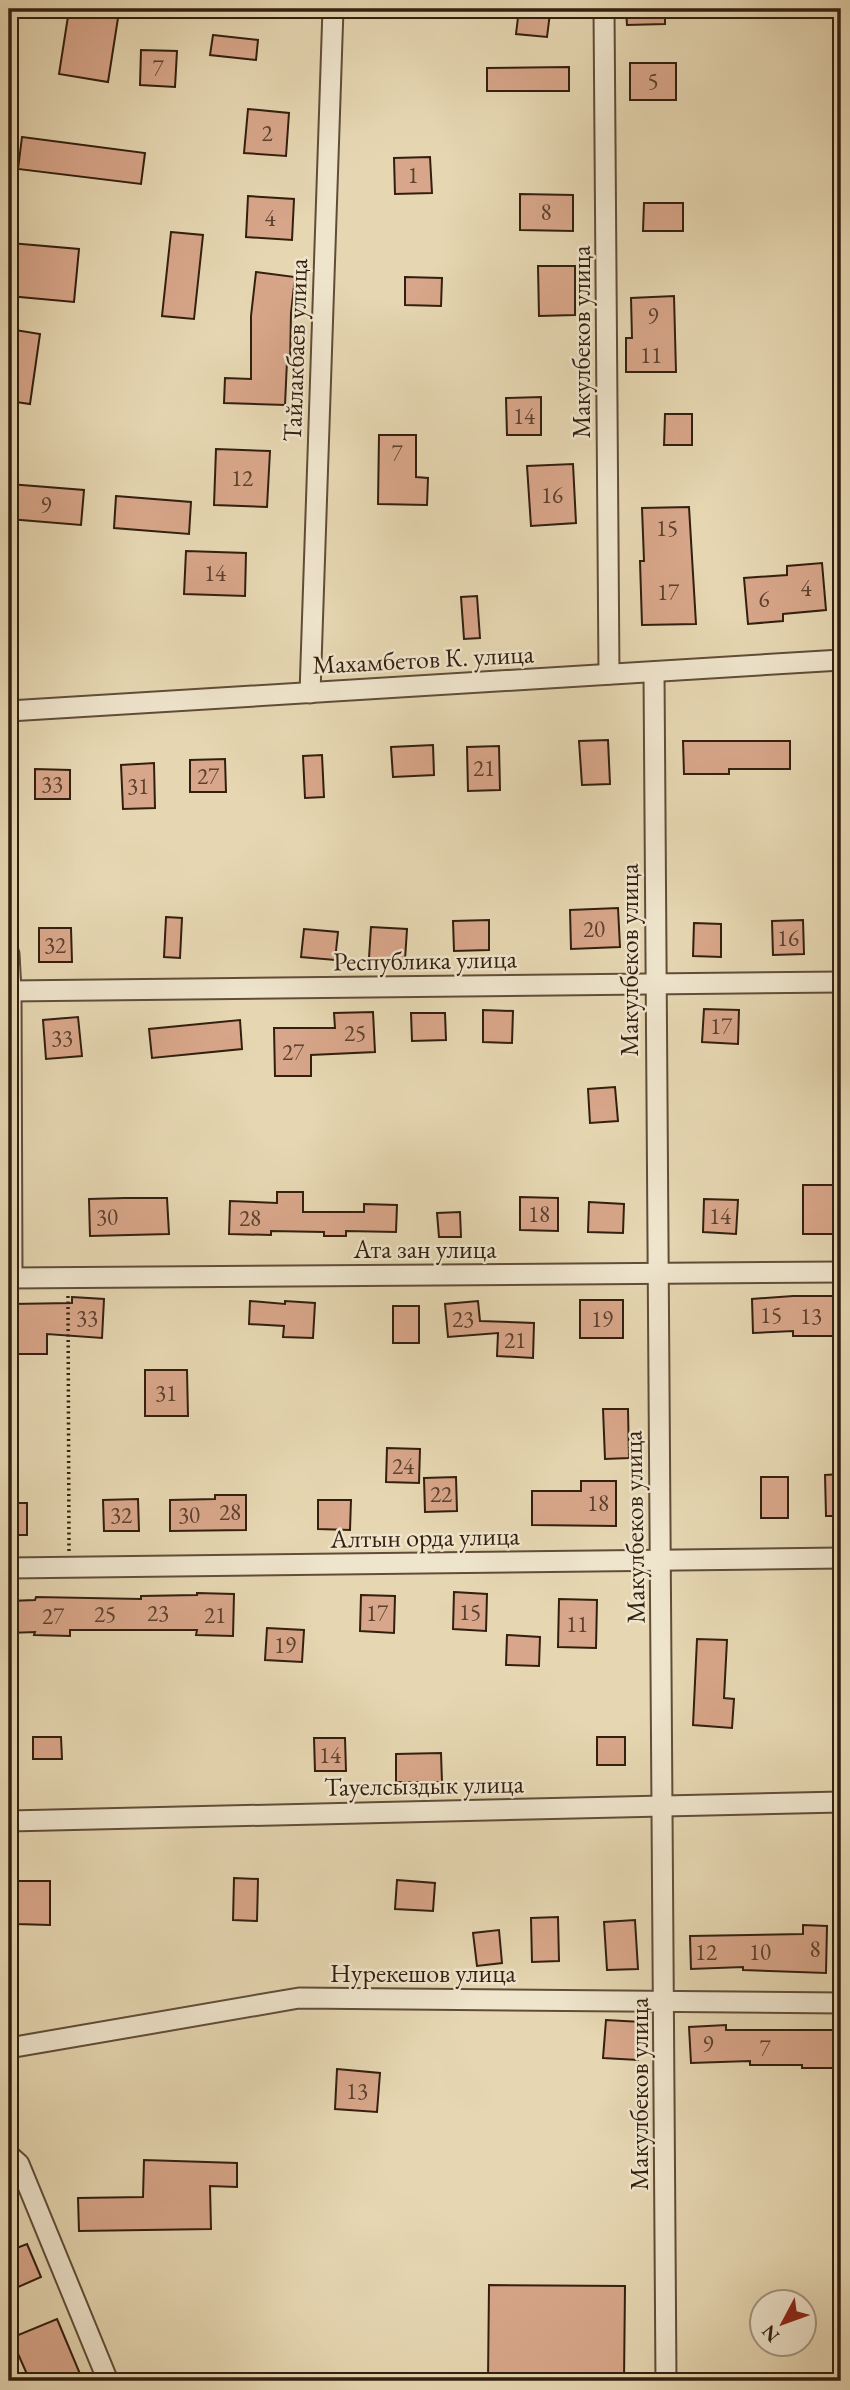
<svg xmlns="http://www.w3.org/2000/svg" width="850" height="2390" font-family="'EB Garamond',serif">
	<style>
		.building { fill: #d8a68a; stroke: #331f0f; stroke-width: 2 }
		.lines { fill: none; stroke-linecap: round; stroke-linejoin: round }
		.minor-casing { stroke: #604d38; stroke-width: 23 }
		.path { stroke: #331f0f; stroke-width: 3.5; stroke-dasharray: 2 3.5; stroke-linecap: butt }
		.minor { stroke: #efe5cd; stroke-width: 19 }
		.labels { text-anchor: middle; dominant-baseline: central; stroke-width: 5; stroke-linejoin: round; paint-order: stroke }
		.number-label { font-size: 23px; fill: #5c412e }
		.street-label { font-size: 26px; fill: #331f0f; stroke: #efe5cd }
	</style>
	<rect width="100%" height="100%" fill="#e6d7b2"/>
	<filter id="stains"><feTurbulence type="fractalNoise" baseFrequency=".00286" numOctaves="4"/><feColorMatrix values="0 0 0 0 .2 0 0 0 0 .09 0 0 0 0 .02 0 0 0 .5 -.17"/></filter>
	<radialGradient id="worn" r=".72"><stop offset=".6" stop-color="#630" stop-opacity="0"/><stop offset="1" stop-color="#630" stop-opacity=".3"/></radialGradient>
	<g class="building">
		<polygon points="519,9 550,13 547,37 516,34"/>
		<polygon points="626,9 665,9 665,24 627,25"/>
		<polygon points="69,10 118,18 108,82 59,74"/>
		<polygon points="213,35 258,40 256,60 210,55"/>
		<polygon points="141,50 177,51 175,87 140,85"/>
		<rect x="630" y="63" width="46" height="37"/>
		<polygon points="569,67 569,91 487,91 487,68"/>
		<polygon points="248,109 289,113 286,156 244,153"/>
		<polygon points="22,137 145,153 141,184 18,169"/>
		<polygon points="430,157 432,193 395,194 394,158"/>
		<polygon points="520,194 573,195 573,231 520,230"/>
		<polygon points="248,196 294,199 292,240 246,237"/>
		<polygon points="644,203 683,203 683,231 643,231"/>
		<polygon points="171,232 203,235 194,319 162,316"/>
		<polygon points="10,243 79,249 74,302 9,296"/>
		<polygon points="538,266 575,266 575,315 539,316"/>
		<polygon points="256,272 295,277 291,313 290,362 287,361 285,405 224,403 225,378 251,379 251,316"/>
		<polygon points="405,277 442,278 441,306 405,305"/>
		<polygon points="674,296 676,372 626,372 626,338 632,338 631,298"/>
		<polygon points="9,329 40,334 30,404 9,401"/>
		<polygon points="541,397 541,435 507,435 506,398"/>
		<polygon points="665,414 692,414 692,445 664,445"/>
		<polygon points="379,435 416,435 416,477 428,478 427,505 378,504"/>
		<polygon points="216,449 270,451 267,507 214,505"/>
		<polygon points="573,464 576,523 531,526 527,466"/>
		<polygon points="9,484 84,490 81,525 9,519"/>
		<polygon points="116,496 191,502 189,534 114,528"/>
		<polygon points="689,507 696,624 642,625 640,561 644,561 642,508"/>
		<polygon points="186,551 246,553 245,596 184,594"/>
		<polygon points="822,563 826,610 783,614 783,621 748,624 744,578 787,575 787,566"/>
		<polygon points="477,596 480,638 464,639 461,597"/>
		<polygon points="608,740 610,784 582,785 579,741"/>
		<polygon points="683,741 790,741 790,769 729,769 729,774 684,774"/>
		<polygon points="433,745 434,775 393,777 391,747"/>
		<polygon points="499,746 500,790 468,791 467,747"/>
		<polygon points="322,755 324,797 305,798 303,756"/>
		<polygon points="225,759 226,792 190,792 190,760"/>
		<polygon points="154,763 155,808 123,809 121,765"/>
		<polygon points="35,769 70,770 70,799 35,799"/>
		<polygon points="618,908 620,947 571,949 570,910"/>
		<polygon points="166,917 182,918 180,958 164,957"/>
		<polygon points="489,920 489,950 454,951 453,921"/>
		<polygon points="803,920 804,954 773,955 772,921"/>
		<polygon points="694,923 721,924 721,957 693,956"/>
		<polygon points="371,927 407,929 405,960 369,958"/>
		<polygon points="39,928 71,928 72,962 39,962"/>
		<polygon points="304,929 338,932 335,960 301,957"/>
		<polygon points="704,1009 739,1010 738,1044 702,1042"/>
		<polygon points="483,1010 513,1011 512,1043 483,1042"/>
		<polygon points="373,1012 375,1052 311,1055 311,1076 275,1076 274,1028 335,1028 334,1013"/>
		<polygon points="411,1013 445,1013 446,1040 412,1041"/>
		<polygon points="78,1017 82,1056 46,1059 43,1020"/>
		<polygon points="240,1020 242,1049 152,1058 149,1029"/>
		<polygon points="615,1087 618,1121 590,1123 588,1089"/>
		<rect x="803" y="1185" width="37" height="49"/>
		<polygon points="277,1192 303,1192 303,1212 364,1212 364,1204 397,1205 396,1232 346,1231 346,1236 324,1236 324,1232 271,1231 271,1235 229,1234 230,1201 277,1203"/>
		<polygon points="520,1197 558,1198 558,1231 520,1230"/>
		<polygon points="125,1198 167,1198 169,1234 90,1236 89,1199"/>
		<polygon points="704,1199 738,1200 736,1234 703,1232"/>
		<polygon points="589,1202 624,1204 623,1233 588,1232"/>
		<polygon points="460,1212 461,1237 439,1237 437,1213"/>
		<polygon points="793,1296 841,1296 841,1336 793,1336 793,1331 753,1333 752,1299"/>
		<polygon points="72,1297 104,1299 102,1338 47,1334 47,1354 12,1354 11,1304 72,1303"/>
		<rect x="580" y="1300" width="43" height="38"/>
		<polygon points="250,1301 285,1304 285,1301 315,1303 313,1338 283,1337 284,1326 249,1324"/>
		<polygon points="478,1301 480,1321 534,1323 533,1358 497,1356 498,1333 448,1337 445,1304"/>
		<rect x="393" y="1306" width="26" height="37"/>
		<polygon points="145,1370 187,1370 188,1416 145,1416"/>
		<polygon points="603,1409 628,1409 629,1458 605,1459"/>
		<polygon points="387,1448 420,1449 419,1483 386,1482"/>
		<polygon points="841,1474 841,1516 826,1516 825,1475"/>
		<polygon points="456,1477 457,1511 425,1512 424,1478"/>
		<rect x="761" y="1477" width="27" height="41"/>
		<polygon points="581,1481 616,1481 616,1526 532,1525 532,1491 581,1491"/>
		<polygon points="215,1495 246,1495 246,1530 170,1531 170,1500 215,1499"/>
		<polygon points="138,1499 139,1531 104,1531 103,1500"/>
		<polygon points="318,1500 351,1500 350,1530 318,1529"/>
		<rect x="9" y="1503" width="18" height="32"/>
		<polygon points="454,1592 487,1594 486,1631 453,1629"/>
		<polygon points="197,1593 234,1594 233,1636 196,1635 197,1630 70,1630 70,1636 34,1635 35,1632 9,1633 9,1601 35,1600 36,1597 141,1599 141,1596 197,1595"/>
		<polygon points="361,1595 395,1596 394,1633 360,1631"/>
		<polygon points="559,1599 597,1600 596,1648 558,1647"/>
		<polygon points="267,1628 304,1630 302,1662 265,1660"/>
		<polygon points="507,1635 540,1637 539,1666 506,1665"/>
		<polygon points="697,1639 727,1640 724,1698 734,1699 732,1728 693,1725"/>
		<polygon points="33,1737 61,1737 62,1759 33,1759"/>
		<rect x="597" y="1737" width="28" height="28"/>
		<polygon points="314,1738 345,1738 346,1771 315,1771"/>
		<polygon points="441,1753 442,1782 396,1782 396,1754"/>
		<polygon points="234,1878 258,1879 257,1921 233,1920"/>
		<polygon points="397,1880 435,1883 433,1911 395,1909"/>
		<polygon points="16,1881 50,1881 50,1925 16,1924"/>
		<polygon points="558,1917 559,1961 532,1962 531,1918"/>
		<polygon points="635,1920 638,1969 607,1970 604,1922"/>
		<polygon points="803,1925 827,1926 826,1973 743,1970 743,1967 691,1969 690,1936 803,1934"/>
		<polygon points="499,1930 502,1963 477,1966 473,1933"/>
		<polygon points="606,2020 641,2022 638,2060 603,2058"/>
		<polygon points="726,2025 726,2030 838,2030 838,2068 802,2068 802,2065 750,2065 750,2061 691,2063 689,2027"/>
		<polygon points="337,2069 380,2073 377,2112 335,2109"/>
		<polygon points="144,2160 237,2163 237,2187 210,2186 211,2229 79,2231 78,2198 143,2197"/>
		<polygon points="27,2244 41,2277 9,2291 9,2251"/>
		<polygon points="489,2285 625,2286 624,2381 488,2381"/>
		<polygon points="57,2319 83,2381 30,2381 11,2338"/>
	</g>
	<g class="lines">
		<g class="minor-casing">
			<g id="minor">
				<polyline points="604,9 609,674"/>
				<polyline points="654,672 666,2381"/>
				<polyline points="310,693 333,9"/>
				<polyline points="9,711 841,660"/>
				<polyline points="9,954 11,991 12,1278"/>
				<polyline points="9,991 841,982"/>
				<polyline points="9,1278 841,1272"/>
				<polyline points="9,1568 841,1558"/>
				<polyline points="9,1821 841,1802"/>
				<polyline points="9,2048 299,1998 841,2003"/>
				<polyline points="9,2155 19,2164 108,2381"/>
			</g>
		</g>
		<polyline class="path" points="68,1296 69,1551"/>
		<use href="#minor" class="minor"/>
	</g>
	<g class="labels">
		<g class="number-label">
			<text x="158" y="68">7</text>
			<text x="653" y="81">5</text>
			<text x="267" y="133">2</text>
			<text x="413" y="175">1</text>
			<text x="546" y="212">8</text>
			<text x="270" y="218">4</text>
			<text x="653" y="316">9</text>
			<text x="651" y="355">11</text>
			<text x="524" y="416">14</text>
			<text x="397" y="453">7</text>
			<text x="242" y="478">12</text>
			<text x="552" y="495">16</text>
			<text x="46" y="505">9</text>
			<text x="667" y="528">15</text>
			<text x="215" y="573">14</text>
			<text x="806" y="588">4</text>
			<text x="668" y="592">17</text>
			<text x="764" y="599">6</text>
			<text x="484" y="768">21</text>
			<text x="208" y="776">27</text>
			<text x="52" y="784">33</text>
			<text x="138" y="786">31</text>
			<text x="594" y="929">20</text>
			<text x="788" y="938">16</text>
			<text x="55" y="945">32</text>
			<text x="721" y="1026">17</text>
			<text x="355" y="1033">25</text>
			<text x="62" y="1038">33</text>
			<text x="293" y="1052">27</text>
			<text x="539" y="1214">18</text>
			<text x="720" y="1216">14</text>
			<text x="107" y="1217">30</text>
			<text x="250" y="1218">28</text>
			<text x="771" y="1315">15</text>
			<text x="811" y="1316">13</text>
			<text x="87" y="1318">33</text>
			<text x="463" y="1319">23</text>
			<text x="602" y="1319">19</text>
			<text x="515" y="1340">21</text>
			<text x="166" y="1393">31</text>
			<text x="403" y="1466">24</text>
			<text x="441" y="1494">22</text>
			<text x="598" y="1503">18</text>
			<text x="230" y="1512">28</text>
			<text x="121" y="1515">32</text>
			<text x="189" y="1515">30</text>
			<text x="470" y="1612">15</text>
			<text x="158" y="1613">23</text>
			<text x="377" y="1613">17</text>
			<text x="105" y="1614">25</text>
			<text x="215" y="1615">21</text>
			<text x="53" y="1616">27</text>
			<text x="577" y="1624">11</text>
			<text x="285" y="1645">19</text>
			<text x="330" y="1755">14</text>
			<text x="815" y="1949">8</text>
			<text x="706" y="1952">12</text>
			<text x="760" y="1952">10</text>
			<text x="708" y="2044">9</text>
			<text x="765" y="2048">7</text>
			<text x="357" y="2091">13</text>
		</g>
		<g class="street-label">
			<text transform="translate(581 342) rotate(-90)">Макулбеков улица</text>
			<text transform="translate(295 350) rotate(-88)">Тайлакбаев улица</text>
			<text transform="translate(423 659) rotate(-3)">Махамбетов К. улица</text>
			<text transform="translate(425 960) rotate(-1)">Республика улица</text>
			<text transform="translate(629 960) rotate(-90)">Макулбеков улица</text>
			<text x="425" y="1249">Ата зан улица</text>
			<text transform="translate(634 1527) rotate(-91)">Макулбеков улица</text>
			<text transform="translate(425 1537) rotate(-1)">Алтын орда улица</text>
			<text transform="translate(424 1785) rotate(-1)">Тауелсыздык улица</text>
			<text x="423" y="1973">Нурекешов улица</text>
			<text transform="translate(639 2094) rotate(-90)">Макулбеков улица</text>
		</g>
	</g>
	<rect width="850" height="2390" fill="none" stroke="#e6d7b2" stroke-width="35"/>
	<rect x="10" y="10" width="829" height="2369" fill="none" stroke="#331f0f" stroke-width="3.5"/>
	<rect x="18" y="18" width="815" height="2355" fill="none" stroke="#331f0f" stroke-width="2"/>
	<g transform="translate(783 2323) rotate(229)"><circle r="33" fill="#efe5cd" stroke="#a49681" stroke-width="2"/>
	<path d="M0-5L12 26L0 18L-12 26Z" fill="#8f2418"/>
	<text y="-10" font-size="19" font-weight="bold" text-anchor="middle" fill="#331f0f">N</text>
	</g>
	<rect width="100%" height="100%" filter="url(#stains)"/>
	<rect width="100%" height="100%" fill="url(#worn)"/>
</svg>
